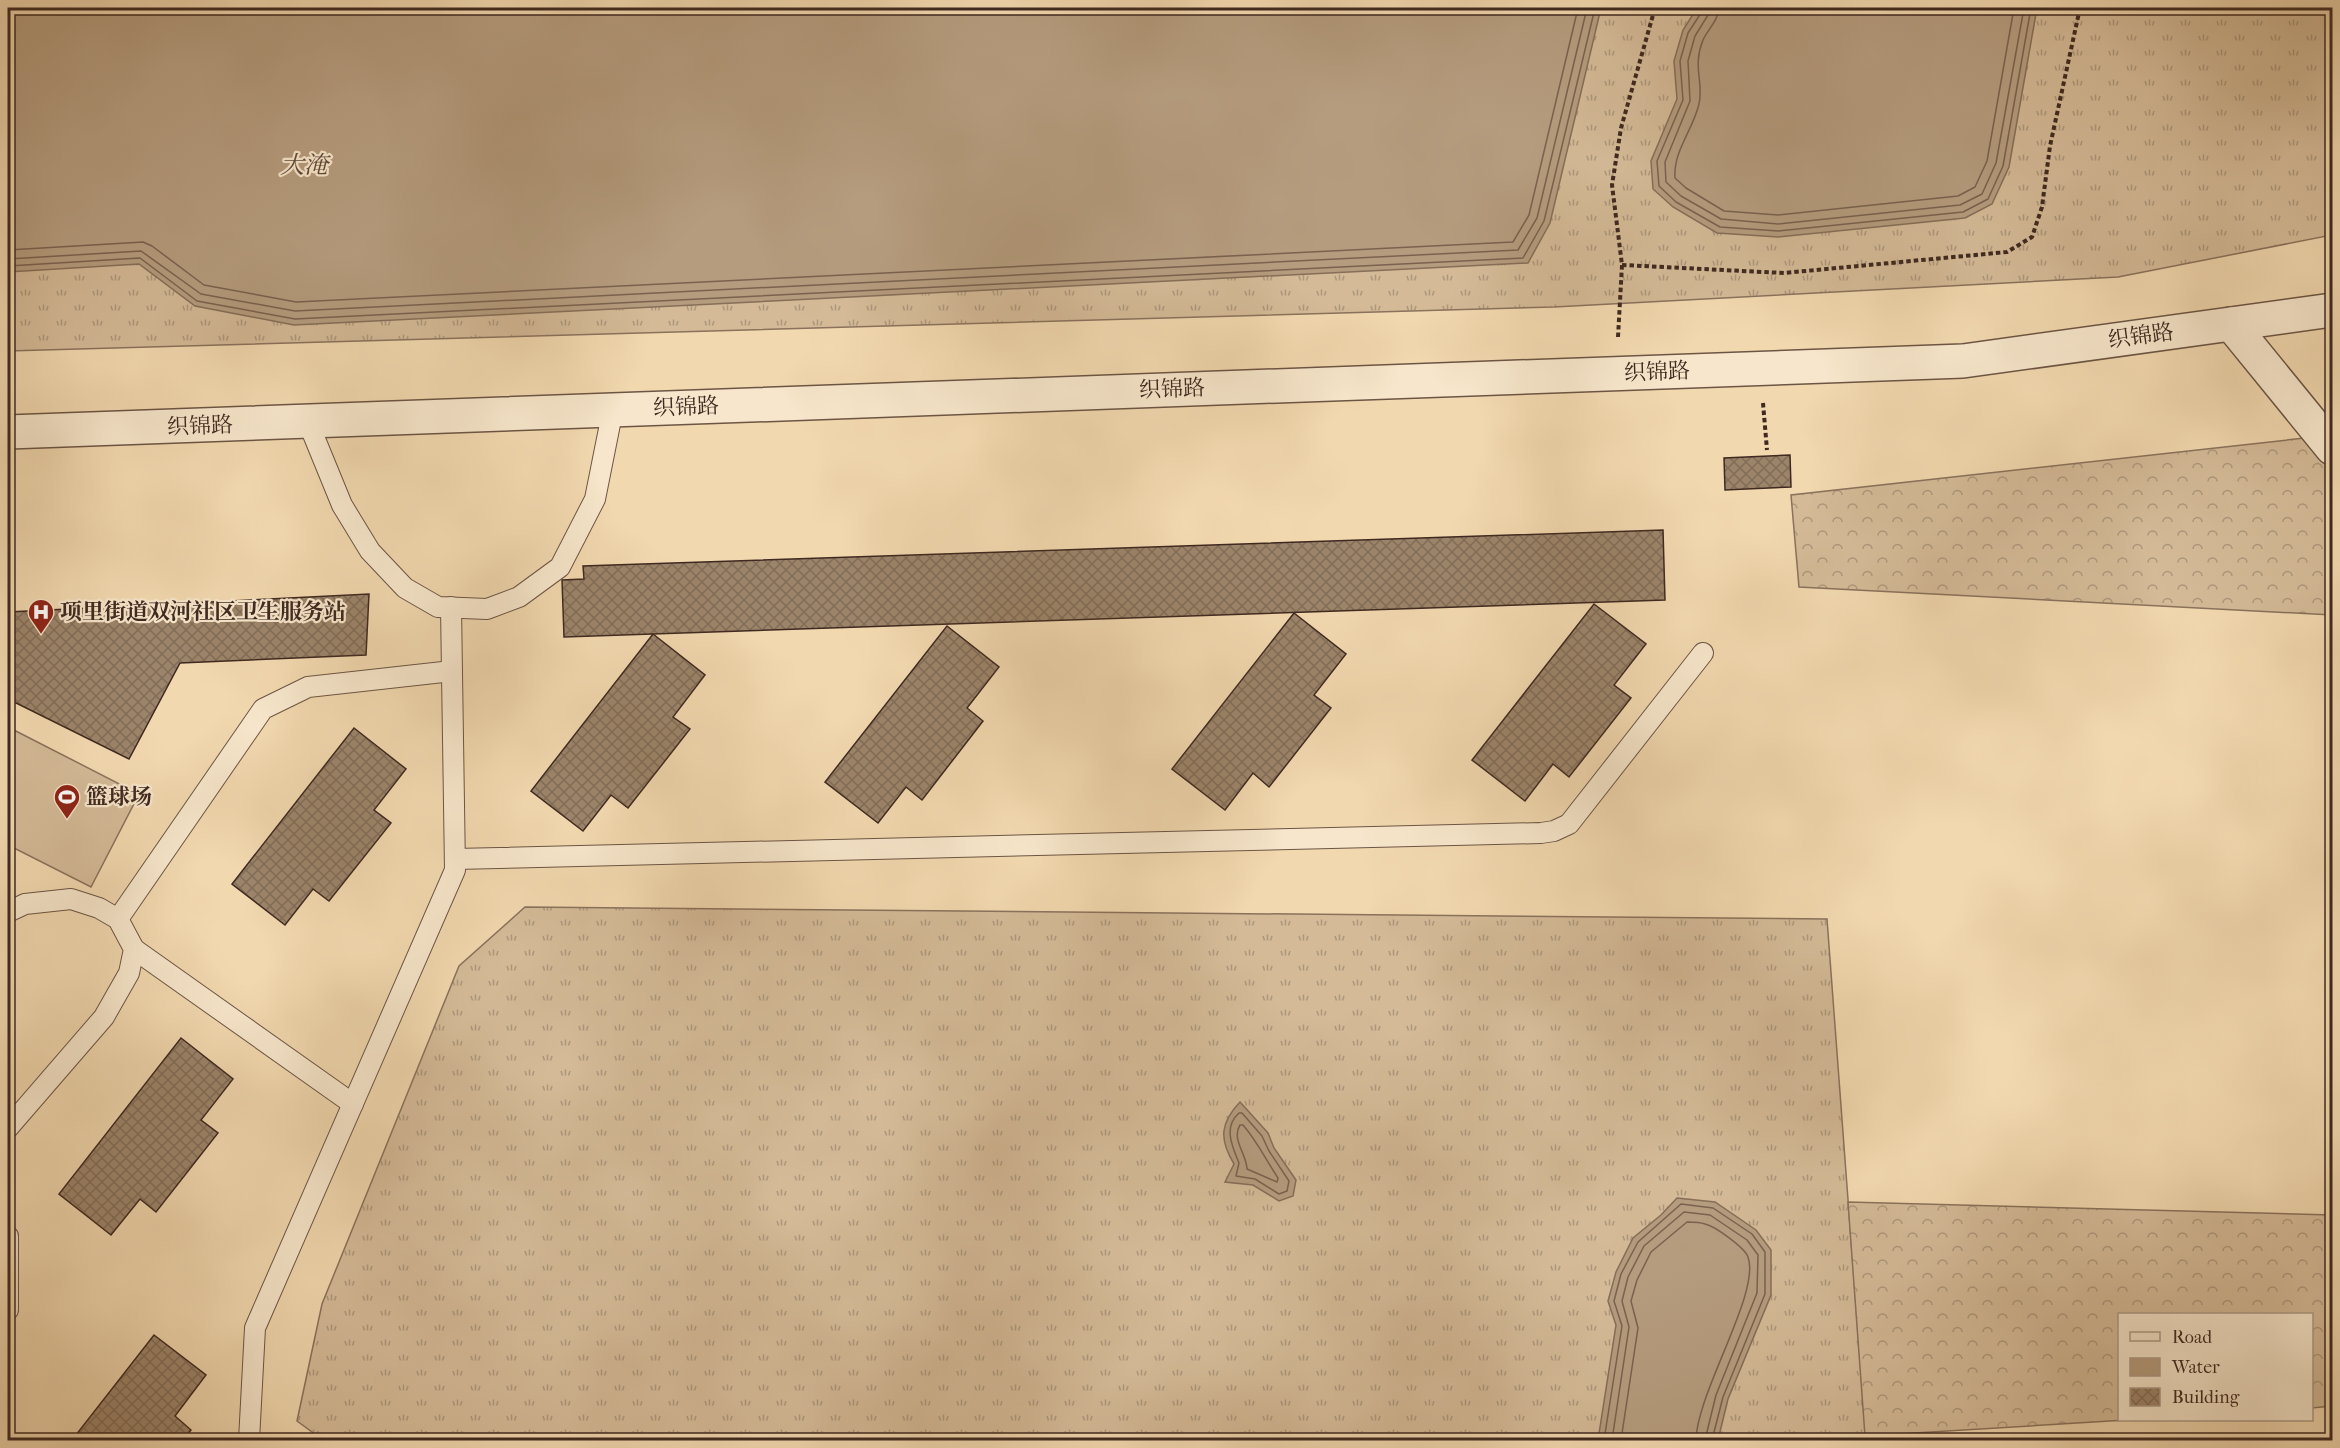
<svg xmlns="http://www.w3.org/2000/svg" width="2340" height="1448" font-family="'IM FELL French Canon','Noto Serif SC',serif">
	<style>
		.grass { fill: url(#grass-tufts); stroke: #8a725c; stroke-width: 1.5 }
		.forest { fill: url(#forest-crowns); stroke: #8a725c; stroke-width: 1.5 }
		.pitch { fill: #d4ba97; stroke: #8a725c; stroke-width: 1.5 }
		.water { fill: #b59c7e; stroke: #866e58; stroke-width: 1.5 }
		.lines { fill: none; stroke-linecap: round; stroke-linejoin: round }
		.shore { stroke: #7a624f; stroke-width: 1.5 }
		.building { fill: url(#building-cross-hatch); stroke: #3f2920; stroke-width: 1.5 }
		.service-casing { stroke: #6c5544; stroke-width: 22 }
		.minor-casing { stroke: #6c5544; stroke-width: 36 }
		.tertiary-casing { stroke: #6c5544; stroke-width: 36 }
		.path { stroke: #3f2920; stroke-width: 4; stroke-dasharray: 4.5 3; stroke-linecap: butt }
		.service { stroke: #f7e6cb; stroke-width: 20 }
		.minor { stroke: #f7e6cb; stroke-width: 33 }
		.tertiary { stroke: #f7e6cb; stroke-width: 33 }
		.labels { text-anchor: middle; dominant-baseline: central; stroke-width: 4.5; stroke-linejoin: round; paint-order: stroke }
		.street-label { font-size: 22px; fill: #3f2920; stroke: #f7e6cb }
		.poi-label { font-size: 22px; font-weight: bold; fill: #3f2920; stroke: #f7e6cb; text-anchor: start }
		.water-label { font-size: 24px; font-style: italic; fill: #624c3c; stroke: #f7e6cb }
	</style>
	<defs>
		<pattern id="grass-tufts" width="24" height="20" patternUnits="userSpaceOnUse" patternTransform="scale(1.5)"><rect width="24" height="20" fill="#d4ba97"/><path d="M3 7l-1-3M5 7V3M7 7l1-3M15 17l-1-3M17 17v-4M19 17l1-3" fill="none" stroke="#ad977b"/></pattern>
		<pattern id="forest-crowns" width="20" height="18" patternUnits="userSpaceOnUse" patternTransform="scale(1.5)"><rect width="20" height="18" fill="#d4ba97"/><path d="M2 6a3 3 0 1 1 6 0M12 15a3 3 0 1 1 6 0" fill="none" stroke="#ad977b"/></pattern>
		<pattern id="building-cross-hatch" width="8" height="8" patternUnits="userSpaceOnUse" patternTransform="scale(1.5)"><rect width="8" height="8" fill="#9c846a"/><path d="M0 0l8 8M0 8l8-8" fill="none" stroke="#816c57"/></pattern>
	</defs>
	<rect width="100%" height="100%" fill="#f2d8af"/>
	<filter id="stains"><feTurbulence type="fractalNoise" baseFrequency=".00333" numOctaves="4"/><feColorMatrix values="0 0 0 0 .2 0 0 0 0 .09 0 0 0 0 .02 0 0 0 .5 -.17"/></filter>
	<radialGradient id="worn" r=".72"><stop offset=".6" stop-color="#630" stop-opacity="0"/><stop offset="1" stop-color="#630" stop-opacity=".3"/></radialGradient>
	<g class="grass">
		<polygon points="8,8 2332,8 2332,235 2118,277 1554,307 8,351"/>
		<polygon points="525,907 1827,919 1866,1440 323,1440 297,1421 322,1304 459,966"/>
	</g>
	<g class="forest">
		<polygon points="2332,435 2332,615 1799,587 1791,495"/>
		<polygon points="1848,1202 2332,1215 2332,1406 2312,1408 2312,1314 2120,1314 2120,1420 2126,1420 1865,1436"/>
	</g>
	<polygon class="pitch" points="8,727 139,794 91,887 8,845"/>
	<g class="water">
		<polygon points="19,8 1601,8 1550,223 1528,263 294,325 195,306 139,264 8,272 8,20"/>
		<polygon points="1697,8 2037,8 2009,167 1992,204 1965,218 1778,237 1717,233 1673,207 1653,189 1651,161 1677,99 1674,61 1683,30"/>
		<path d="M1240,1102L1268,1133L1274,1148L1296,1180L1293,1196L1279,1201L1253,1185L1225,1182L1234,1164C1219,1139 1220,1123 1240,1102Z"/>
		<polygon points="1677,1198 1715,1202 1756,1230 1771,1250 1771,1295 1728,1399 1718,1440 1598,1440 1616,1325 1608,1301 1616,1272 1633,1238 1661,1215"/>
	</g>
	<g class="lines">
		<g class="shore">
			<polyline points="1702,8 1701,13 1688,33 1680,61 1683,100 1657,161 1659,186 1676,202 1720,227 1778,231 1963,212 1988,199 2003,166 2031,8"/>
			<polyline points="1710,8 1708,15 1695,36 1688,61 1690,101 1665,162 1666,182 1681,196 1721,219 1778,224 1960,205 1982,194 1996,163 2024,8"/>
			<path d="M1719,8C1718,21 1708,29 1703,40C1692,67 1704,82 1699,104C1693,130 1673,151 1675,178L1686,188L1724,211L1778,215L1958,196L1975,187L1987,161L2014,8"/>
			<polyline points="8,250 143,242 152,246 204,285 296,302 1513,242 1529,215 1578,8"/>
			<polyline points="8,259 141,251 201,294 295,311 1518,250 1537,218 1587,8"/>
			<polyline points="8,266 140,258 197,301 295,319 1523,258 1544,221 1595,8"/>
			<path d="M1239,1113H1242L1262,1136L1269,1151L1289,1181L1287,1191L1279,1194L1255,1179L1236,1176L1239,1163C1232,1146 1223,1127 1239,1113Z"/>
			<path d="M1240,1125H1243C1257,1141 1266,1160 1278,1178L1277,1182L1247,1169C1247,1155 1231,1139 1240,1125Z"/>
			<polyline points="1604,1440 1622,1326 1614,1301 1621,1274 1638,1242 1681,1204 1713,1208 1752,1234 1765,1252 1765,1294 1723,1397 1712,1440"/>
			<polyline points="1612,1440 1629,1327 1622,1301 1628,1277 1644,1246 1684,1212 1710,1215 1747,1240 1758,1255 1757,1293 1716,1395 1705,1440"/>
			<path d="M1621,1440L1638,1328L1631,1301L1637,1280L1651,1252L1687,1222C1693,1222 1700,1222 1705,1224C1715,1226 1745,1248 1748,1257C1761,1292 1697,1392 1696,1440"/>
		</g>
	</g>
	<g class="building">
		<polygon points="1790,455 1791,487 1725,490 1724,458"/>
		<polygon points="1663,530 1665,600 564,637 562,580 584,579 583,566"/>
		<polygon points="369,594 366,655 180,663 129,759 8,699 8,612"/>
		<polygon points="1594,604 1646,644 1614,685 1631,698 1569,777 1553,764 1525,801 1472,760"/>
		<polygon points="1294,613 1346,654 1314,695 1331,708 1269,787 1253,773 1225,810 1172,769"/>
		<polygon points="947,626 999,667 967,708 983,721 922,800 906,787 878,823 825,782"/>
		<polygon points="653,634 705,675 673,717 690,729 628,808 611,795 583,831 531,791"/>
		<polygon points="354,728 406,769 374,810 391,823 329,901 313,889 285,925 232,884"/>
		<polygon points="181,1038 233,1079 201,1120 218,1133 156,1212 140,1199 111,1235 59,1194"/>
		<polygon points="154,1335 206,1375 175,1416 191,1430 183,1440 72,1440"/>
	</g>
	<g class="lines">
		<g class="service-casing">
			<g id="service">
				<polyline points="308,422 342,505 370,551 405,588 438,607 487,609 519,597 560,567 595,499 613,409"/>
				<polyline points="455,859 1541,833 1554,831 1569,824 1703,653"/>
				<polyline points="8,912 25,904 71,899 99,908 118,919 134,949 129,973 104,1017 8,1128"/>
				<polyline points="118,919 263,709 308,687 452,671"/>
				<polyline points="134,949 353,1104"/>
				<polyline points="8,1236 8,1310"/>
				<polyline points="249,1440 255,1328 455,870 451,607"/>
			</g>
		</g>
		<g class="minor-casing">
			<polyline id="minor" points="2231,324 2332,448"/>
		</g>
		<g class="tertiary-casing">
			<polyline id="tertiary" points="8,432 1963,361 2332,310"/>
		</g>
		<g class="path">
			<polyline points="1622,265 1784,273 2007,252 2032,237 2042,207 2050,146 2080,8"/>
			<polyline points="1618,337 1622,265 1612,185 1621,128 1655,8"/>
			<polyline points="1763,403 1767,450"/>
		</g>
		<use href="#service" class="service"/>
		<use href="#minor" class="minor"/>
		<use href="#tertiary" class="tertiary"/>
	</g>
	<defs>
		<g id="hospital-pin" transform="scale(1.35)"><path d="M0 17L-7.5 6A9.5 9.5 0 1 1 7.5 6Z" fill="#8f2418" stroke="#f7e6cb"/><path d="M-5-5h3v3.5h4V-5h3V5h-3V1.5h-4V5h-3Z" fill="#fff"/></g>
		<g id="stadium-pin" transform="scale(1.35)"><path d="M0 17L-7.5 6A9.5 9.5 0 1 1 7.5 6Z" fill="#8f2418" stroke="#f7e6cb"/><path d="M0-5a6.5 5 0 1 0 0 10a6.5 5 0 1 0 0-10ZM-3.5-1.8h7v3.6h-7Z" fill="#fff"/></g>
	</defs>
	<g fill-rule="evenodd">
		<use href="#hospital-pin" x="41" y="612"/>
		<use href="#stadium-pin" x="67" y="797"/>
	</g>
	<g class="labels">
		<g class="street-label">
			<text transform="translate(2141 336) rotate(-8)">织锦路</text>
			<text transform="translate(1657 372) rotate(-2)">织锦路</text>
			<text transform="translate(1172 389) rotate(-2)">织锦路</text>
			<text transform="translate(686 407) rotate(-2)">织锦路</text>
			<text transform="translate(200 426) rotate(-2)">织锦路</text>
		</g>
		<g class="poi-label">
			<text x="60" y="612">项里街道双河社区卫生服务站</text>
			<text x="86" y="797">篮球场</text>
		</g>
		<g class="water-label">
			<text x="304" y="165">大淹</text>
		</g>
	</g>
	<rect width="2340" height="1448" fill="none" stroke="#f2d8af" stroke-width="30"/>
	<rect x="9" y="9" width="2322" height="1430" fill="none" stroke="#3f2920" stroke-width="3"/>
	<rect x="15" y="15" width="2310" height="1418" fill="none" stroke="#3f2920" stroke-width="1.5"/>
	<rect x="2118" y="1313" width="195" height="108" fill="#f7e6cb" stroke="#ad9a87" stroke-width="1.5"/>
	<rect x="2130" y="1332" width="30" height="9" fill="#f7e6cb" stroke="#ad9a87" stroke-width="1.5"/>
	<text x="2172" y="1343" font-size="18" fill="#3f2920">Road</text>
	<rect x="2130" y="1358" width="30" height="18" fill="#b59c7e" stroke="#ad9a87" stroke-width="1.5"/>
	<text x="2172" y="1373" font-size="18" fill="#3f2920">Water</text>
	<rect x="2130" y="1388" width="30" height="18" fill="url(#building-cross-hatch)" stroke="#ad9a87" stroke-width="1.5"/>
	<text x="2172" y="1403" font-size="18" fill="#3f2920">Building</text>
	<rect width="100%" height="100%" filter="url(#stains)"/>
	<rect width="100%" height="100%" fill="url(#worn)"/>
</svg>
